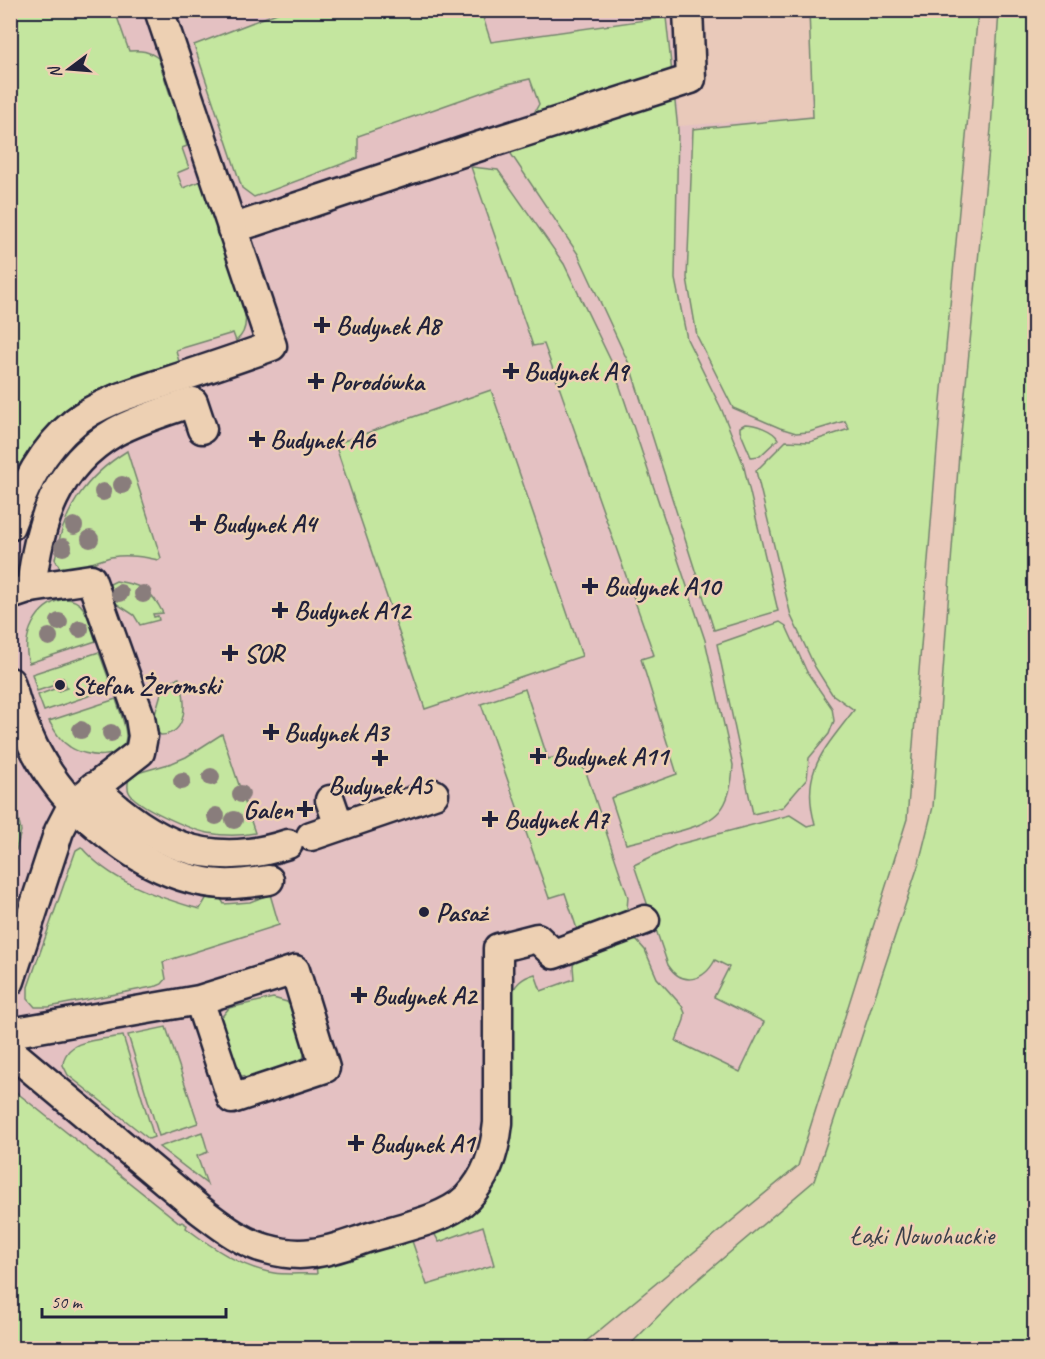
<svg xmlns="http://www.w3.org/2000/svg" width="1045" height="1359" font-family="Caveat,sans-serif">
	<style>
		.built { fill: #e4c1c2 }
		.green { fill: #c4e69f; stroke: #73846d; stroke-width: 1.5 }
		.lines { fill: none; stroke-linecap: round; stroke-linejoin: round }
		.minor-casing { stroke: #22223b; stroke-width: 33 }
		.minor { stroke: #edd0b3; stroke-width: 28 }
		.tree { fill: #897d7c }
		.poi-dot { fill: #22223b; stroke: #edd0b3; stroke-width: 2 }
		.labels { text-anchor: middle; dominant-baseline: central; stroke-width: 5; stroke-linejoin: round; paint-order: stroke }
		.poi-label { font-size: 26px; font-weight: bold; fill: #22223b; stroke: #edd0b3; text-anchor: start }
		.park-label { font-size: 26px; fill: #3a3f4a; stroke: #edd0b3 }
	</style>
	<rect width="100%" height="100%" fill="#e9c9ba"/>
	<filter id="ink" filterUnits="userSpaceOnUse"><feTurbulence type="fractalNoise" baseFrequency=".0167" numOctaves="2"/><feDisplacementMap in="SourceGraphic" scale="12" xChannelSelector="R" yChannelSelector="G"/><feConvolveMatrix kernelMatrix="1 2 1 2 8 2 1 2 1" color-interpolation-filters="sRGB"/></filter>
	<g filter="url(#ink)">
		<polygon class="built" points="11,11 673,11 679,126 812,116 810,88 970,73 907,819 798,1166 578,1348 294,1348 11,1139"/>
		<g class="green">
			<path d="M11,10L115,11L129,51C142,50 148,51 158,58L187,146L182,148L189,168L177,173L183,188L201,181L244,309C247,321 246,333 236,341L233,333L176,350L179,362C141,375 97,384 65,410C42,429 26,454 11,479Z"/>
			<polygon points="282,11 481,11 491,42 666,17 678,130 675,279 687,339 721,408 743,463 778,611 714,630 630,366 578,254 511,154 539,104 530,79 503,85 358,136 358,158 254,197 242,188 194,45"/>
			<path d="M809,11H978L941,400L907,819L798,1166L578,1348H11V1088L180,1223L182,1222L187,1225L186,1228C210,1246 241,1268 274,1273C288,1275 302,1273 317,1274L316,1263L411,1238L427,1285L494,1265L483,1226L439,1242L433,1231L471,1210L510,998C515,984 521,978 535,974L541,991L574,979L573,966L577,957L630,939L637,941L645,950L657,978L682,1006L685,1013L684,1020L676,1041L740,1072L764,1022L714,997L729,967L715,960C704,981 682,987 668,965L634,865L676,845L790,815L807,826L815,824C800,771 824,750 854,710L832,694L815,667L791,616L756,471L786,441L810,442L849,429L845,421L809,432L796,433L780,428L733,408L697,336L687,278L693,129L813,117Z"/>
			<polygon points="999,11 1034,11 1034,1348 627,1348 675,1299 814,1181 919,863 933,807 959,454 991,129"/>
			<path d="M471,167L498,170L564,264L612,363L705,640L733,765C731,810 718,821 676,832C659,836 643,840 626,844L611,798L677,774L641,659L654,655L544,344L533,346Z"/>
			<polygon points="491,390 582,656 425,709 335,444"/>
			<path d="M745,424C755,424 773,430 778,439L760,456L751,457L740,431V427Z"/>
			<path d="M127,451L161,558L159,560C144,557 128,554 111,557C98,560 72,572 60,568L55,559C63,510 85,477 127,451Z"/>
			<path d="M116,581C142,585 151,589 163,613L153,614L154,617L158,616L159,620L140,625L134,615L111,600L108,585Z"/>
			<path d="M64,599C87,598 89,623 96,641L29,663C21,637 35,605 64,599Z"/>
			<polygon points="780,622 786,626 807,672 832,708 834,721 829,734 809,758 807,779 783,807 753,814 717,644"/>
			<polygon points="99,652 112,688 44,711 38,695 57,688 58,691 67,688 63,678 54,681 55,685 37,691 32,674"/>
			<path d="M179,678C186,697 190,734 161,735L154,731L153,721L164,683Z"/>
			<path d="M525,689L548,759C564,754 577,757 586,772L628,897L627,909L624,915L579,935L565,893L549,898L481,704Z"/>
			<path d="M116,699C119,710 126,724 126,736C125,763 85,757 70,747C60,741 55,731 49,721Z"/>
			<path d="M222,734L255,833C240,836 224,836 208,833C192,830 135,806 129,792C127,788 128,782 129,778L134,774L172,763L186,757Z"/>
			<polygon points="10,783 21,831 16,850 11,848"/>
			<path d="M81,847C109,880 152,895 192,907L200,909L207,897L221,899L224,904L250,902L270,894L279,925L163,962L166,979L162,984L157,986L49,1007H35L28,999V987L76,850Z"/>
			<polygon points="273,998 287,1002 294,1010 305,1049 303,1060 299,1064 249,1080 235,1072 220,1019 229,1008"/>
			<polygon points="166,1027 198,1123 159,1136 128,1035"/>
			<path d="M123,1036L154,1137L149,1139L68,1075L63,1065C65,1038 102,1040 123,1036Z"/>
			<polygon points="202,1132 208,1152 197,1156 207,1184 159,1147"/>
		</g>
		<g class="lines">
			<g class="minor-casing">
				<g id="minor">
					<polyline points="232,229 468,150 691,79 688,10"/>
					<path d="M10,526C24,486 42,449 75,422C100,402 133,393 163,383C200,371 236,359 272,346L159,10"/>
					<path d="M31,588C39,522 55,467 115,432C139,419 167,411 193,402L202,429"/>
					<path d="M10,595L31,588L91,579L140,717L143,736L140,752L73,804C39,767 23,730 10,682"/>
					<path d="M93,787C152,843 207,871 288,844"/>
					<polyline points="330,800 339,826"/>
					<polyline points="311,836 434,794"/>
					<path d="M10,981L59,831L73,804C115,844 162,880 222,884C238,885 254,882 269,880"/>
					<polyline points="10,1033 199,1000 295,970 325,1068 232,1099 199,1000"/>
					<path d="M10,1051L200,1210C220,1225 242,1243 267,1249C281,1253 298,1255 312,1253C332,1251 351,1243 370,1237C399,1228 445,1220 467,1198C487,1177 495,1152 498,1123V948L537,938L554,954L645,920"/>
				</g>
			</g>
			<use href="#minor" class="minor"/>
		</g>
		<g class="tree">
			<circle cx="122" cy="485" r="9"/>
			<circle cx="103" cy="492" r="9"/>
			<circle cx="74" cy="526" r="9"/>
			<circle cx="90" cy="539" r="9"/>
			<circle cx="63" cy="547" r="9"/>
			<circle cx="120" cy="593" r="9"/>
			<circle cx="143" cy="594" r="9"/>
			<circle cx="59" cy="622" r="9"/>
			<circle cx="80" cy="629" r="9"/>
			<circle cx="49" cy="637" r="9"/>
			<circle cx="81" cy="730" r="9"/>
			<circle cx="111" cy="733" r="9"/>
			<circle cx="211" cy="777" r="9"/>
			<circle cx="182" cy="781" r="9"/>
			<circle cx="241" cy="794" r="9"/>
			<circle cx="216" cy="816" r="9"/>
			<circle cx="234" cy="820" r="9"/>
		</g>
	</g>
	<g class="poi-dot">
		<path d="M319 316h6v6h6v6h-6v6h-6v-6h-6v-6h6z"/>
		<path d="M508 362h6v6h6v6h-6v6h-6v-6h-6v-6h6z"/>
		<path d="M313 372h6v6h6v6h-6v6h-6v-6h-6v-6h6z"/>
		<path d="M254 430h6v6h6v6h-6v6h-6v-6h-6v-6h6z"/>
		<path d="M195 514h6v6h6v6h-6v6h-6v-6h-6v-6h6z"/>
		<path d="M587 577h6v6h6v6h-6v6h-6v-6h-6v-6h6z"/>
		<path d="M277 601h6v6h6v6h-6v6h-6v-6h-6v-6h6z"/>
		<path d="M227 644h6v6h6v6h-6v6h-6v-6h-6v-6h6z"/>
		<circle cx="60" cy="685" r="6"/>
		<path d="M268 723h6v6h6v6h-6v6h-6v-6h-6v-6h6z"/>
		<path d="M535 747h6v6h6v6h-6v6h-6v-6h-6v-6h6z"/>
		<path d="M377 749h6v6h6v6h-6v6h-6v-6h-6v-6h6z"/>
		<path d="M302 800h6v6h6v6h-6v6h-6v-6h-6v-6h6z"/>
		<path d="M487 810h6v6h6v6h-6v6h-6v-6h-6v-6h6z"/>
		<circle cx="424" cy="912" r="6"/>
		<path d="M356 986h6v6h6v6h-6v6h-6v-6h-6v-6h6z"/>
		<path d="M353 1134h6v6h6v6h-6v6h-6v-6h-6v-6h6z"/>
	</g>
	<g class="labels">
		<g class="poi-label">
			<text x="336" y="325">Budynek A8</text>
			<text x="524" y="371">Budynek A9</text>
			<text x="330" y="381">Porodówka</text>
			<text x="270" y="439">Budynek A6</text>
			<text x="212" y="523">Budynek A4</text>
			<text x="604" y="586">Budynek A10</text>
			<text x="294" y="610">Budynek A12</text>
			<text x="244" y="653">SOR</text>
			<text x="72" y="685">Stefan Żeromski</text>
			<text x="284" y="732">Budynek A3</text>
			<text x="552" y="756">Budynek A11</text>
			<text x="380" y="785" text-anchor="middle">Budynek A5</text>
			<text x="293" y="809" text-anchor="end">Galen</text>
			<text x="504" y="819">Budynek A7</text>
			<text x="436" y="912">Pasaż</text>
			<text x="372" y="995">Budynek A2</text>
			<text x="370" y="1143">Budynek A1</text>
		</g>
		<g class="park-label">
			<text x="922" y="1235">Łąki Nowohuckie</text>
		</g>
	</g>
	<rect width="1045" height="1359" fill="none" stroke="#edd0b3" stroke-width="36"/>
	<rect x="18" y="18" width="1009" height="1323" fill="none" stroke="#22223b" stroke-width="2" filter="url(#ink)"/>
	<g transform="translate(69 69) rotate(254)" stroke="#edd0b3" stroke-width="4.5" paint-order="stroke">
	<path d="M0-4.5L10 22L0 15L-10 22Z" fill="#22223b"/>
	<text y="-9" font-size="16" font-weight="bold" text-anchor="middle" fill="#22223b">N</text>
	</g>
	<path d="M42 1308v9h184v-9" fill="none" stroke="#22223b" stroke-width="3"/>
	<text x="51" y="1308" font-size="18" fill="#22223b" stroke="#edd0b3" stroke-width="4.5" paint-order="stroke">50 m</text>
</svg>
